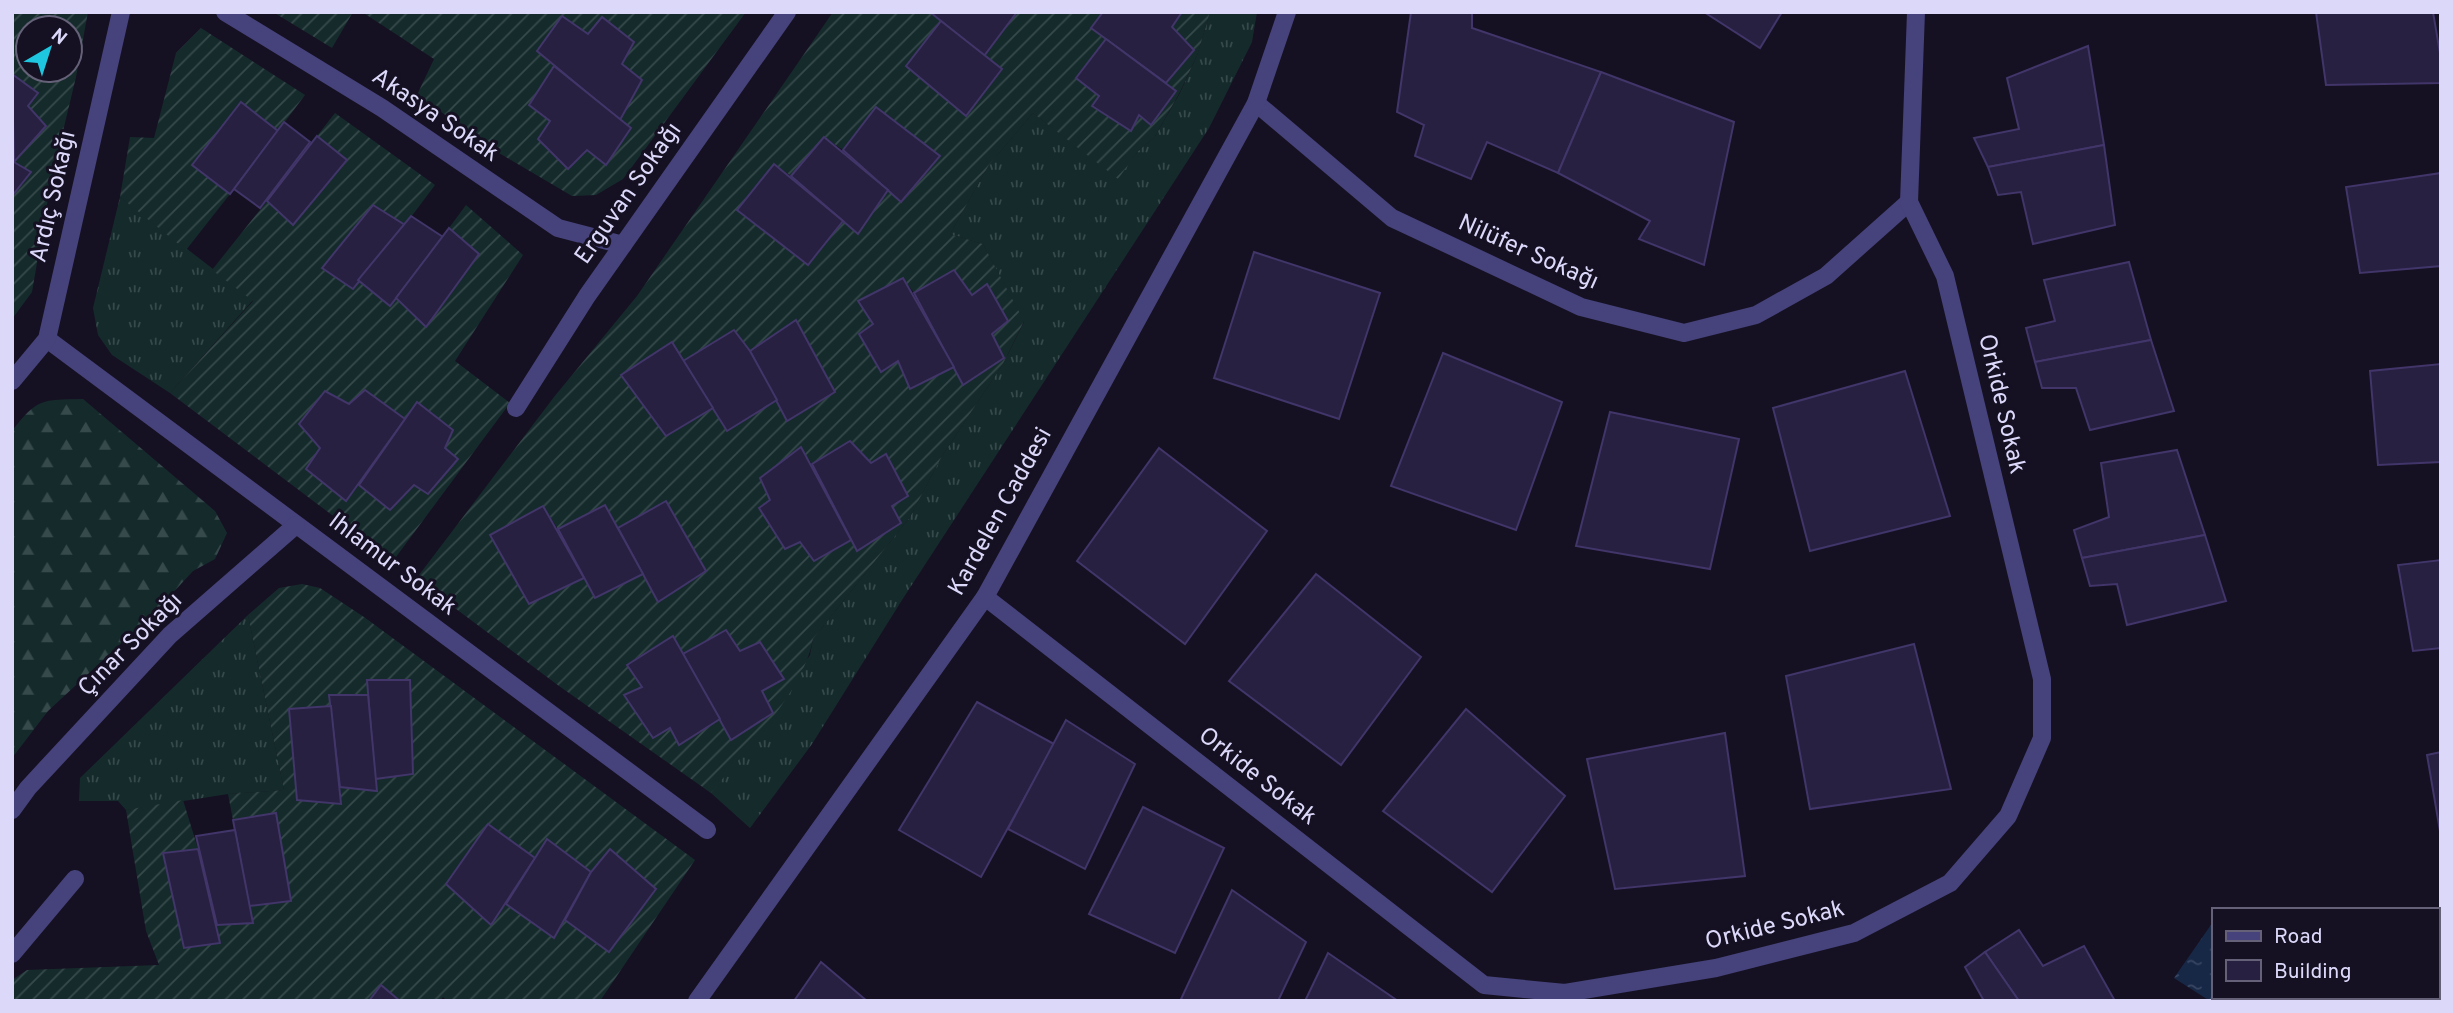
<svg xmlns="http://www.w3.org/2000/svg" width="2453" height="1013" font-family="Overpass,sans-serif">
	<style>
		.grass { fill: url(#grass-tufts) }
		.forest { fill: url(#forest-firs) }
		.garden { fill: url(#garden-furrows); fill-rule: evenodd }
		.water { fill: url(#water-ripples) }
		.building { fill: #272040; stroke: #413569; stroke-width: 2 }
		.lines { fill: none; stroke-linecap: round; stroke-linejoin: round }
		.lane { stroke: #46427b; stroke-width: 18 }
		.street { stroke: #46427b; stroke-width: 18 }
		.labels { text-anchor: middle; dominant-baseline: central; stroke-width: 6; stroke-linejoin: round; paint-order: stroke }
		.street-label { font-size: 24px; fill: #dcd8fa; stroke: #151122 }
	</style>
	<defs>
		<pattern id="grass-tufts" width="24" height="20" patternUnits="userSpaceOnUse" patternTransform="scale(1.75)"><rect width="24" height="20" fill="#152b2b"/><path d="M3 7l-1-3M5 7V3M7 7l1-3M15 17l-1-3M17 17v-4M19 17l1-3" fill="none" stroke="#36494b"/></pattern>
		<pattern id="forest-firs" width="22" height="20" patternUnits="userSpaceOnUse" patternTransform="scale(1.75)"><rect width="22" height="20" fill="#152b2b"/><path d="M5 1l3.5 6h-7zM16 11l3.5 6h-7z" fill="#36494b"/></pattern>
		<pattern id="garden-furrows" width="10" height="10" patternUnits="userSpaceOnUse" patternTransform="scale(1.75)"><rect width="10" height="10" fill="#152b2b"/><path d="M-1 1l2-2M0 10L10 0M9 11l2-2" fill="none" stroke="#36494b"/></pattern>
		<pattern id="water-ripples" width="26" height="14" patternUnits="userSpaceOnUse" patternTransform="scale(1.75)"><rect width="26" height="14" fill="#172847"/><path d="M2 4q2-2 4 0t4 0M15 11q2-2 4 0t4 0" fill="none" stroke="#384662"/></pattern>
	</defs>
	<rect width="100%" height="100%" fill="#151122"/>
	<g class="grass">
		<polygon points="1210,12 1257,12 1252,42 1209,128 902,600 812,744 750,828 711,793 810,655 813,639 910,517 942,456 1003,364 1024,322 983,244 950,234 989,165 1033,113 1118,178 1139,150 1154,138 1180,93 1198,53"/>
		<polygon points="120,197 253,300 170,393 112,355 98,335 93,308"/>
		<polygon points="248,615 284,790 228,794 126,810 118,801 79,801 80,778"/>
	</g>
	<path class="forest" d="M83,399L215,511L227,533L215,559L193,571L156,611L48,711L12,758V431C37,398 42,400 83,399Z"/>
	<g class="garden">
		<path d="M12,12H88L76,77L51,181L32,292L12,319V196L31,172L14,162L46,126L28,106L38,93L12,74ZM28,28H70V70H28Z"/>
		<polygon points="273,12 353,12 332,48"/>
		<path d="M362,12L699,14L746,12L623,179L596,195L572,196L499,153L417,95L434,59ZM562,16L588,34L603,17L634,42L622,64L620,120L630,129L606,165L587,150L568,169L538,139L550,121L554,66L537,51Z"/>
		<path d="M833,12H930L941,21L966,116L1002,70L984,56L1017,12H1103L1091,28L1106,39L1076,78L1099,96L1092,107L1131,131L1139,115L1152,125L1176,91L1166,83L1194,50L1172,27L1182,12H1210L1198,53L1180,92L1154,138L1139,150L1118,179L1033,113L989,165L950,234L983,244L1024,321L1003,364L942,456L910,517L813,639C803,693 745,750 711,793L559,686L416,579L554,397L637,296ZM876,107L940,157L902,202L888,190L858,234L843,221L808,264L774,164L791,176L824,137L843,150ZM954,270L972,295L986,285L1008,321L992,334L1004,358L963,385L954,367L910,389L898,361L880,372L859,334L873,324L859,300L903,278L914,293ZM796,320L777,400L727,431L713,408L666,436L621,375L672,342L683,361L733,330L750,351ZM850,441L871,463L886,454L907,496L892,506L857,550L851,540L815,561L800,542L785,549L759,508L770,500L760,477L801,448L812,464ZM666,502L706,571L659,601L643,574L595,598L584,578L529,604L491,535L543,506L558,529L604,505L618,528ZM725,630L740,651L760,643L784,678L762,691L772,713L732,740L720,719L679,745L670,728L653,738L625,695L642,687L627,664L672,636L683,654Z"/>
		<polygon points="201,28 305,95 278,131 240,103 193,165 230,194 186,250 120,197 130,137 154,138 176,53"/>
		<path d="M335,113L435,185L405,225L373,205L322,269L353,289L358,280L389,305L396,298L479,254L449,228L466,205L523,255L455,361L510,403L393,561L170,393L253,301L212,270L267,201L293,225L347,161L317,136ZM365,390L405,419L417,403L445,448L458,460L428,494L414,485L390,510L359,485L346,501L307,469L320,448L299,424L325,391L349,404Z"/>
		<path d="M302,584L320,588L364,617L695,860L600,1001H447L443,997L440,1001H400L381,985L369,1001H12V980L27,970L159,965L146,931L126,810L183,800L198,849L163,854L184,948L220,943L217,925L252,923L249,906L290,901L276,813L233,820L228,794L284,790L248,615L279,588ZM367,680L377,791L340,787L341,804L298,800L289,709L331,706L329,695H368ZM488,824L535,858L547,839L591,872L610,850L609,952L565,920L554,938L506,904L491,925Z"/>
	</g>
	<polygon class="water" points="2213,922 2213,997 2314,997 2312,1001 2210,1001 2174,978"/>
	<g class="building">
		<polygon points="930,12 1017,12 984,56"/>
		<polygon points="1103,12 1182,12 1172,27 1194,50 1166,83 1091,28"/>
		<polygon points="1411,12 1472,12 1472,28 1601,72 1558,173 1487,142 1471,179 1415,156 1424,125 1397,112"/>
		<polygon points="1704,12 1782,12 1760,48"/>
		<polygon points="2316,12 2433,12 2441,59 2441,83 2326,85"/>
		<polygon points="562,16 588,34 602,17 634,42 622,64 642,80 620,120 537,51"/>
		<polygon points="941,21 1002,69 966,116 906,66"/>
		<polygon points="1106,39 1176,91 1151,125 1139,115 1131,131 1092,106 1099,96 1076,78"/>
		<polygon points="2088,46 2104,145 1988,167 1974,138 2019,129 2007,78"/>
		<polygon points="554,66 631,128 606,165 587,150 568,169 538,139 550,121 529,105"/>
		<polygon points="1601,72 1734,122 1704,265 1639,239 1650,221 1558,173"/>
		<polygon points="12,74 38,93 28,106 46,126 14,162"/>
		<polygon points="241,102 278,131 230,194 192,165"/>
		<polygon points="876,107 940,156 901,202 843,150"/>
		<polygon points="284,122 310,142 260,208 234,189"/>
		<polygon points="317,136 347,160 293,225 267,201"/>
		<polygon points="824,137 888,190 858,234 791,176"/>
		<polygon points="2104,145 2115,225 2033,244 2021,192 1998,195 1988,167"/>
		<polygon points="12,161 31,172 12,196"/>
		<polygon points="774,164 843,221 808,265 737,210"/>
		<polygon points="2441,173 2441,266 2360,273 2346,187"/>
		<polygon points="373,205 405,225 353,289 322,268"/>
		<polygon points="411,216 443,237 390,306 358,280"/>
		<polygon points="449,228 479,254 426,327 396,298"/>
		<polygon points="1254,252 1380,293 1339,419 1214,378"/>
		<polygon points="2129,262 2151,340 2035,362 2026,328 2055,321 2044,280"/>
		<polygon points="954,270 972,295 987,284 1008,321 992,334 1004,358 963,385 914,293"/>
		<polygon points="903,278 954,367 910,389 898,361 881,372 859,334 873,324 858,301"/>
		<polygon points="796,320 835,392 787,421 750,351"/>
		<polygon points="734,330 750,351 777,400 727,431 683,361"/>
		<polygon points="2151,340 2174,411 2090,430 2076,388 2042,388 2035,362"/>
		<polygon points="672,342 713,408 666,436 621,375"/>
		<polygon points="1443,353 1562,402 1516,530 1391,486"/>
		<polygon points="2441,364 2441,462 2378,465 2370,371"/>
		<polygon points="1905,371 1950,516 1810,551 1773,408"/>
		<polygon points="365,390 405,419 346,501 306,469 320,448 299,424 325,391 349,404"/>
		<polygon points="417,402 453,430 445,448 458,459 428,494 414,485 390,510 359,485"/>
		<polygon points="1610,412 1739,439 1710,569 1576,546"/>
		<polygon points="850,441 871,463 886,454 908,496 892,506 901,523 857,551 812,464"/>
		<polygon points="801,447 851,540 814,561 800,542 785,549 759,508 770,500 760,478"/>
		<polygon points="1159,448 1267,531 1185,644 1077,561"/>
		<polygon points="2177,450 2205,535 2082,558 2074,530 2109,517 2101,463"/>
		<polygon points="666,501 706,571 658,602 618,528"/>
		<polygon points="605,505 643,574 595,598 558,529"/>
		<polygon points="543,506 584,578 529,604 490,535"/>
		<polygon points="2205,535 2226,601 2127,625 2117,584 2090,586 2082,558"/>
		<polygon points="2441,560 2441,648 2413,651 2398,565"/>
		<polygon points="1316,574 1421,657 1341,765 1229,681"/>
		<polygon points="726,630 740,651 760,642 784,679 762,691 773,713 731,740 683,654"/>
		<polygon points="673,636 720,719 679,745 670,728 653,738 624,695 642,687 627,665"/>
		<polygon points="1914,644 1951,789 1810,809 1786,676"/>
		<polygon points="367,680 410,680 413,774 375,779"/>
		<polygon points="329,695 368,695 377,791 340,787"/>
		<polygon points="977,702 1054,744 981,877 899,830"/>
		<polygon points="331,706 341,804 297,800 289,709"/>
		<polygon points="1466,709 1565,796 1492,892 1383,811"/>
		<polygon points="1066,720 1135,764 1085,869 1008,829"/>
		<polygon points="1725,733 1745,876 1615,889 1587,759"/>
		<polygon points="2441,752 2441,837 2427,755"/>
		<polygon points="1143,807 1224,848 1175,953 1089,914"/>
		<polygon points="276,813 291,901 249,906 233,820"/>
		<polygon points="488,824 535,858 491,925 446,884"/>
		<polygon points="235,830 253,923 217,925 196,836"/>
		<polygon points="547,839 591,872 554,938 506,904"/>
		<polygon points="198,849 220,943 184,948 163,853"/>
		<polygon points="610,849 656,889 609,952 565,920 591,872"/>
		<polygon points="1232,890 1306,942 1278,1001 1185,1001 1181,999"/>
		<polygon points="2019,930 2043,966 2084,946 2115,1001 2019,1001 1985,952"/>
		<polygon points="1985,952 2019,1001 1984,1001 1965,967"/>
		<polygon points="1328,953 1398,1001 1305,1001"/>
		<polygon points="821,962 867,1001 794,1001"/>
		<polygon points="381,985 400,1001 369,1001"/>
	</g>
	<g class="lines">
		<polyline class="lane" points="12,954 75,879"/>
		<g class="street">
			<polyline points="225,12 382,108 558,228 623,245"/>
			<polyline points="1256,103 1392,218 1581,307 1684,333 1756,315 1826,276 1909,202"/>
			<polyline points="47,339 707,830"/>
			<polyline points="12,381 47,339 121,12"/>
			<polyline points="516,408 587,296 787,12"/>
			<polyline points="985,597 1484,985 1565,993 1716,968 1854,933 1950,883 2008,816 2042,738 2042,679 1945,276 1909,202 1916,12"/>
			<polyline points="12,810 28,788 170,635 296,525"/>
			<polyline points="697,1001 985,597 1256,103 1287,12"/>
		</g>
	</g>
	<g class="labels">
		<g class="street-label">
			<text transform="translate(435 116) rotate(34)">Akasya Sokak</text>
			<text transform="translate(629 194) rotate(-55)">Erguvan Sokağı</text>
			<text transform="translate(54 197) rotate(-77)">Ardıç Sokağı</text>
			<text transform="translate(1528 253) rotate(24)">Nilüfer Sokağı</text>
			<text transform="translate(2001 404) rotate(77)">Orkide Sokak</text>
			<text transform="translate(1001 512) rotate(-61)">Kardelen Caddesi</text>
			<text transform="translate(392 565) rotate(37)">Ihlamur Sokak</text>
			<text transform="translate(131 645) rotate(-45)">Çınar Sokağı</text>
			<text transform="translate(1257 777) rotate(38)">Orkide Sokak</text>
			<text transform="translate(1775 926) rotate(-14)">Orkide Sokak</text>
		</g>
	</g>
	<rect width="2453" height="1013" fill="none" stroke="#dcd8fa" stroke-width="28"/>
	<rect x="2212" y="908" width="228" height="91" fill="#151122" stroke="#656178" stroke-width="2"/>
	<rect x="2226" y="931" width="35" height="10" fill="#46427b" stroke="#656178" stroke-width="2"/>
	<text x="2274" y="943" font-size="21" fill="#dcd8fa">Road</text>
	<rect x="2226" y="960" width="35" height="21" fill="#272040" stroke="#656178" stroke-width="2"/>
	<text x="2274" y="978" font-size="21" fill="#dcd8fa">Building</text>
	<g transform="translate(49 49) rotate(39)"><circle r="33" fill="#151122" stroke="#656178" stroke-width="2"/>
	<path d="M0-5L12 26L0 18L-12 26Z" fill="#1fc6df"/>
	<text y="-10" font-size="19" font-weight="bold" text-anchor="middle" fill="#dcd8fa">N</text>
	</g>
</svg>
